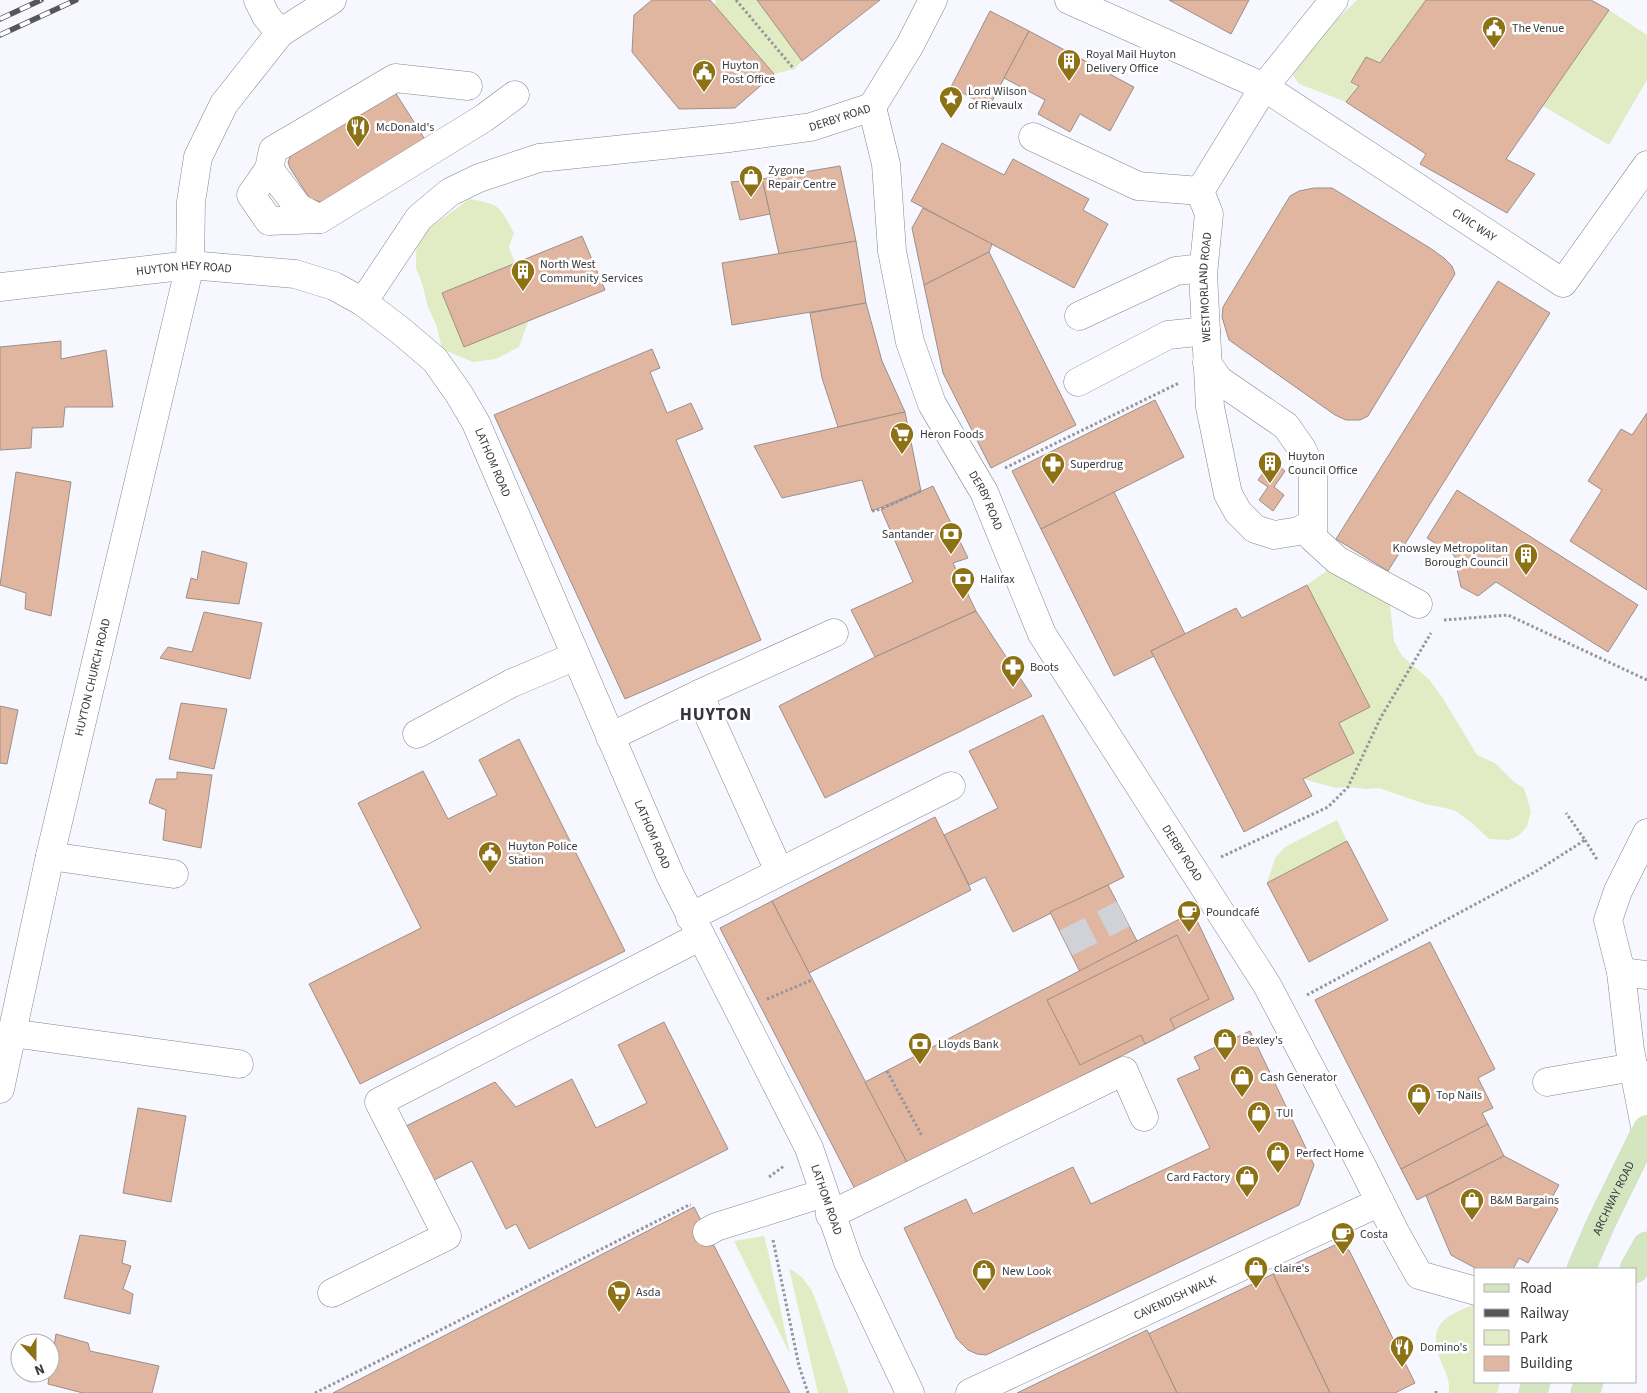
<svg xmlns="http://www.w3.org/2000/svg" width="1647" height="1393" font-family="'Source Sans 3',sans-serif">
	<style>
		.green { fill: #e1ecc4 }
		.building { fill: #e0b6a1; stroke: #9b8f89 }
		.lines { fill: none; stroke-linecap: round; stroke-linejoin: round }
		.minor-tunnel { stroke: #d1d2d8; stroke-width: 28; stroke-dasharray: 28 14; stroke-linecap: butt }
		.minor-casing { stroke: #858590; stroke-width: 29 }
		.major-casing { stroke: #d7d7d8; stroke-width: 29 }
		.path { stroke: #95959b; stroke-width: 3; stroke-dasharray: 2.5 2.5; stroke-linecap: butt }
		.minor { stroke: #fff; stroke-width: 28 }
		.major { stroke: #d3e6c0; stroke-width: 28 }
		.rail-casing { stroke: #56565b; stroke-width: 5.5 }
		.rail { stroke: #fff; stroke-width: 4; stroke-dasharray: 11; stroke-linecap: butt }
		.labels { text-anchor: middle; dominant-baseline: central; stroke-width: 5; stroke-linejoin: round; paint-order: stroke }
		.poi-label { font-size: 12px; fill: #39393e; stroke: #fff; text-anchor: start }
		.street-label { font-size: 12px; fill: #39393e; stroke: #fff }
		.district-label { font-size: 18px; font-weight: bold; letter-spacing: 1px; fill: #35363f; stroke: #fff }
	</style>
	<rect width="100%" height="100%" fill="#f7f8ff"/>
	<g class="green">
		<polygon points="716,0 757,0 802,61 794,69 774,74 714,5"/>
		<polygon points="1357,0 1426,0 1380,63 1366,58 1351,82 1359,86 1346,102 1299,84 1290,71 1324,32"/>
		<polygon points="1609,10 1647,35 1647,80 1609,145 1543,106"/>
		<path d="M469,199C500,204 499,205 514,233L509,247L515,263L442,293L464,347L528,322L519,347L496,359L473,362L442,349L437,327L428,307L422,283L416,268V252L420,235C436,222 453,212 469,199Z"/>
		<polygon points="1329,569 1390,604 1394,641 1402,656 1429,679 1442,697 1477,755 1495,763 1514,782 1524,788 1531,811 1527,827 1518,836 1509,840 1489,839 1471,822 1454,810 1425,804 1379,788 1367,789 1348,787 1336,788 1303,779 1339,723 1370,707 1307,585"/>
		<polygon points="1337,820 1347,841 1267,883 1275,858 1285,847"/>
		<polygon points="764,1236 768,1251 790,1354 734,1241"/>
		<polygon points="789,1268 802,1277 812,1291 819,1309 849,1393 818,1393"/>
		<path d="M1476,1304V1382H1500L1497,1393H1449C1450,1377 1445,1373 1440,1359C1427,1324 1446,1315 1476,1304Z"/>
	</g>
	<g class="building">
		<polygon points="652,0 710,0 774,74 735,108 679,109 632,52 634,15"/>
		<polygon points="757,0 880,0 802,61"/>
		<polygon points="1169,0 1249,0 1231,34"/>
		<polygon points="1426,0 1591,0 1609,10 1506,159 1535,174 1507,213 1420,164 1426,154 1346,102 1359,86 1351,82 1366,57 1380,63"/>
		<polygon points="990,11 1029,31 989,107 951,87"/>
		<polygon points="1029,31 1134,87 1110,131 1080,114 1070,132 1038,114 1045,100 1004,78"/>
		<polygon points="393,89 426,141 328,204 310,199 290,168 288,162 291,155"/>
		<polygon points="942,143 1004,175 1013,159 1089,199 1083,210 1108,224 1074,288 911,201"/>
		<polygon points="840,166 856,241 779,254 762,179"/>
		<polygon points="762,179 770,214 740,220 731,182"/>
		<polygon points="1314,188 1332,188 1430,248 1444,258 1452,266 1455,274 1368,416 1360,420 1346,420 1335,415 1229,340 1222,317 1223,307 1290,196 1299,191"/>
		<polygon points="923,208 992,244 989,252 924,285 912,228"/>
		<polygon points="582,236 605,290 464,347 442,293"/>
		<polygon points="856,241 866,303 732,325 722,263"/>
		<polygon points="989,252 1076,425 991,468 943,373 924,285"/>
		<polygon points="1498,281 1550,313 1388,571 1336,539"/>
		<polygon points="866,303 882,361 905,412 838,427 822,378 810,313"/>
		<polygon points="61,341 61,359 106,350 113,407 65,407 63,427 32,428 31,448 0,450 0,347"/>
		<polygon points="652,349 660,368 650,372 667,413 691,403 703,429 676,440 761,640 625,699 494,415"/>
		<polygon points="1155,400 1184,457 1041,529 1012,471"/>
		<polygon points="905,412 921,491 872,511 862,480 782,498 754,446"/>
		<polygon points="1647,413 1647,590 1570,541 1602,490 1588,481 1621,429 1632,435"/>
		<polygon points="1272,461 1285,471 1274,487 1284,495 1273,511 1259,500 1268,487 1258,480"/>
		<polygon points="16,472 71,482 51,616 25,609 26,593 0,585"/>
		<polygon points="933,486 968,558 953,563 976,611 875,657 851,610 913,582 881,509"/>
		<polygon points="1457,490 1638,605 1608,652 1496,582 1478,596 1461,587 1454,555 1427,538"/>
		<polygon points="1114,492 1185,634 1151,651 1154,656 1114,676 1041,529"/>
		<polygon points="202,551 247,563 239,604 186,598 191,578 197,580"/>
		<polygon points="1307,585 1370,707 1339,723 1354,753 1303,779 1312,796 1244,832 1151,651 1236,608 1242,618"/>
		<polygon points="976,611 1032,696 825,798 779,706 875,657"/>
		<polygon points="204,612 262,623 250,679 160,658 168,647 192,652"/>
		<polygon points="181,703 227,709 214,769 169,759"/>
		<polygon points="0,706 18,710 7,764 0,763"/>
		<polygon points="1043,715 1124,877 1013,932 985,877 969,885 944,835 998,808 969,751"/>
		<polygon points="519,739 625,951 360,1084 309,984 421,928 358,803 423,771 448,819 497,795 479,760"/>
		<polygon points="177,772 212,775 201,848 163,840 166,810 149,803 156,779 177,779"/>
		<polygon points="935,817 971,890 809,973 772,901"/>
		<polygon points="1347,841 1388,920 1309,962 1267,883"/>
		<polygon points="1108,885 1137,941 1080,972 1050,912"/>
		<polygon points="772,901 908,1164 856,1191 720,928"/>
		<polygon points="1193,912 1234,999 908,1164 865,1082"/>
		<polygon points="1177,935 1209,999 1170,1019 1175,1029 1145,1044 1141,1035 1080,1065 1047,1000"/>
		<polygon points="1430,942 1495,1069 1478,1078 1493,1108 1482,1113 1488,1124 1401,1169 1315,1000"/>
		<polygon points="664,1022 728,1149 529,1249 516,1224 506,1229 472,1161 434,1180 406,1126 495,1082 516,1107 572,1079 596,1128 647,1103 618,1045"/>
		<polygon points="1250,1031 1314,1165 1299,1205 986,1355 977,1354 968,1350 957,1339 904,1228 966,1199 973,1214 1073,1167 1091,1204 1210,1148 1177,1079 1200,1069 1194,1057"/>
		<polygon points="138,1108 186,1116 171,1202 123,1193"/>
		<polygon points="1488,1124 1504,1156 1417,1200 1401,1169"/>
		<polygon points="1504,1156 1559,1185 1549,1203 1558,1209 1528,1263 1519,1258 1513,1269 1477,1269 1451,1255 1426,1196"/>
		<polygon points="694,1207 790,1393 333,1393"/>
		<polygon points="80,1235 126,1241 122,1263 131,1266 123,1289 133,1294 130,1314 64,1298"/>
		<polygon points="1337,1244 1349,1250 1415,1383 1395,1393 1330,1393 1273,1274"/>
		<polygon points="1273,1274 1330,1393 1177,1393 1148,1334"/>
		<polygon points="1147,1330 1177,1393 1017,1393"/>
		<polygon points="56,1334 88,1343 90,1351 159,1366 152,1393 83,1393 48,1384"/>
	</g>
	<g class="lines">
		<polyline class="minor-tunnel" points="1066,943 1123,914"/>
		<g class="minor-casing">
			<g id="minor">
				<polyline points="258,0 266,16 280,33"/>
				<path id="s1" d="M1069,0L1264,87L1563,283L1647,165"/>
				<polyline points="468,86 395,78 273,150 269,169 299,208 320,219 484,118 515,95"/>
				<polyline points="872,107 910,45 933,0"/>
				<polyline points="1033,137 1138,186 1200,191"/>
				<polyline points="269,169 251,195 269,221 320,219"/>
				<path id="s2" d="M0,287L190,265L295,274L334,286L363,302L401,331L435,360L459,394L476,423L670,875L809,1148L848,1262L910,1393"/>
				<path id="s3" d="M363,302L419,218L450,192L479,178L539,158L730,138L811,127L872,107L886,164L892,251L910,342L932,404L984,492L1042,634L1267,985L1362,1166L1395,1232L1419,1275L1476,1291"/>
				<polyline points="1079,316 1176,271 1203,268"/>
				<polyline points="1207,363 1219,380 1286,426 1302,449 1313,474 1313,538 1337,560 1418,604"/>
				<polyline points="1078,382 1168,335 1206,331"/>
				<path id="s4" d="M1312,523L1299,531L1274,535L1255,529L1238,512L1228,494L1210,407L1203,274L1209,214L1200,191L1264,87L1334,0"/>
				<polyline points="699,694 779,871"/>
				<polyline points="417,734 512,683 576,656"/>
				<polyline points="610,737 699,694 834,633"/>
				<polyline points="50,856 174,874"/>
				<polyline points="690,917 951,786"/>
				<polyline points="1621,972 1647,975"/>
				<polyline points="11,1033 239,1064"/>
				<polyline points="1547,1082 1634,1067"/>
				<path id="s5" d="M0,1089L50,856L190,265L191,202L198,157L224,104L280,33L332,0"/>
				<polyline points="1646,1132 1630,1050 1621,972 1608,920 1618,891 1647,833"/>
				<polyline points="830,1215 1124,1071 1144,1117"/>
				<polyline points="707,1232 716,1227 824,1193"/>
				<polyline points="332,1293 447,1236 379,1102 701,936"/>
				<path id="s6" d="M970,1393L1380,1202"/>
			</g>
		</g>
		<g class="major-casing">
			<g id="major">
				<path id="s7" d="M1581,1269L1601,1223L1647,1129"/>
				<polyline points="1634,1269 1647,1246"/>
				<polyline points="1533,1393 1536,1382"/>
				<polyline points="1585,1393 1589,1382"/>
			</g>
		</g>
		<g class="path">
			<polyline points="736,0 794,69"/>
			<polyline points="1005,468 1179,383"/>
			<polyline points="872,511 881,509 921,491"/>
			<polyline points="1444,620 1508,615 1647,680"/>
			<polyline points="1585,840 1598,861"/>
			<polyline points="1221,857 1328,807 1348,787 1381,717 1431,633"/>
			<polyline points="1307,995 1535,872 1585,840 1566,813"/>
			<polyline points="767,999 812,980"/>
			<polyline points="887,1071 922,1136"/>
			<polyline points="769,1177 784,1166"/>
			<polyline points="773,1240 799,1366 808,1393"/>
			<polyline points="315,1393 689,1205 691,1205"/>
			<polyline points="1436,1393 1436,1391"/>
		</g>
		<use href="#minor" class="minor"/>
		<use href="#major" class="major"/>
		<g class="rail-casing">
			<g id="rail">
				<polyline points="0,19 41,0"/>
				<polyline points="0,35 76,0"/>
			</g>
		</g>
		<use href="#rail" class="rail"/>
	</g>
	<defs>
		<g id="civic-pin" transform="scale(1.25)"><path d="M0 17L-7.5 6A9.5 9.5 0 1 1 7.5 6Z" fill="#8d7115" stroke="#fff"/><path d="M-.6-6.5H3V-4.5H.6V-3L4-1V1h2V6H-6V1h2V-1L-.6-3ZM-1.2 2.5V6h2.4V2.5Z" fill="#fff"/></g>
		<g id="building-pin" transform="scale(1.25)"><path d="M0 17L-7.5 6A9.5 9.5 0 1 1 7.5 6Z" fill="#8d7115" stroke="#fff"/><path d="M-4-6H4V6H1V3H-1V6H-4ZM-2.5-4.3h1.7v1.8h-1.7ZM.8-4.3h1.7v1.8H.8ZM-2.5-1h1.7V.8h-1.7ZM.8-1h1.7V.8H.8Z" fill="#fff"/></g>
		<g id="sight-pin" transform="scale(1.25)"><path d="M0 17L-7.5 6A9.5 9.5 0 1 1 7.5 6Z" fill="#8d7115" stroke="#fff"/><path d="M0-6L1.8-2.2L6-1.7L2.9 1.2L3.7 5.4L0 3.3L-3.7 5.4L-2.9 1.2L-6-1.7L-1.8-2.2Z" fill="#fff"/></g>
		<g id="restaurant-pin" transform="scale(1.25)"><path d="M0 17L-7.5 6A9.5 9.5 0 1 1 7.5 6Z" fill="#8d7115" stroke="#fff"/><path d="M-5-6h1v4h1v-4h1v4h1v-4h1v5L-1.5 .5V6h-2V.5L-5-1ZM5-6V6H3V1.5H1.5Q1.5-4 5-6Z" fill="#fff"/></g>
		<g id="shop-pin" transform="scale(1.25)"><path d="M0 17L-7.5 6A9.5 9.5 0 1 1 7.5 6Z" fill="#8d7115" stroke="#fff"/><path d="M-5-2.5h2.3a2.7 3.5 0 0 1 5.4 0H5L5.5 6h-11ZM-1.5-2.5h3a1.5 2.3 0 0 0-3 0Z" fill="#fff"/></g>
		<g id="supermarket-pin" transform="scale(1.25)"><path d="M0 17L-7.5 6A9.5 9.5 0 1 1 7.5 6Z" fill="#8d7115" stroke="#fff"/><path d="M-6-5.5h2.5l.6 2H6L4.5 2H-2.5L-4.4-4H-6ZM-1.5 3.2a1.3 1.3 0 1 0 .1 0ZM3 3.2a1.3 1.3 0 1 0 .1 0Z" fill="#fff"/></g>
		<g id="pharmacy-pin" transform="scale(1.25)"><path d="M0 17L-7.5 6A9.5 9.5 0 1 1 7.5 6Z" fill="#8d7115" stroke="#fff"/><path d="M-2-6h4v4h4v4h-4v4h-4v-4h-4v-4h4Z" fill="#fff"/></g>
		<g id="bank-pin" transform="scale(1.25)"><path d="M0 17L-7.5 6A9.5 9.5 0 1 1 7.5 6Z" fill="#8d7115" stroke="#fff"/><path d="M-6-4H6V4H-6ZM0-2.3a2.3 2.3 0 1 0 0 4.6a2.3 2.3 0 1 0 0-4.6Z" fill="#fff"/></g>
		<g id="cafe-pin" transform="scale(1.25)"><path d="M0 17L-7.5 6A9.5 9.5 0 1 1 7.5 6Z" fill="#8d7115" stroke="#fff"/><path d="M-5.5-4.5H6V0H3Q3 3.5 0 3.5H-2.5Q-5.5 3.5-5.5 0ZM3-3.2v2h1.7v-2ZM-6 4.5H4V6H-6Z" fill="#fff"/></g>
	</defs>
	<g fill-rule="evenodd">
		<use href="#civic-pin" x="1494" y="28"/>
		<use href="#building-pin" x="1069" y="61"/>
		<use href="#civic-pin" x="704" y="72"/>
		<use href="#sight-pin" x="951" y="98"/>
		<use href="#restaurant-pin" x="358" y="127"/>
		<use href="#shop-pin" x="751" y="177"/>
		<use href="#building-pin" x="523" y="271"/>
		<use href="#supermarket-pin" x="902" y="434"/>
		<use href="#building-pin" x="1270" y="463"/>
		<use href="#pharmacy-pin" x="1053" y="464"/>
		<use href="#bank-pin" x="951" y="534"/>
		<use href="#building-pin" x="1526" y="555"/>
		<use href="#bank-pin" x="963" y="579"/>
		<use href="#pharmacy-pin" x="1013" y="667"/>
		<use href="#civic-pin" x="490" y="853"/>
		<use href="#cafe-pin" x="1189" y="912"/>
		<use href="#shop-pin" x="1225" y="1040"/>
		<use href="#bank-pin" x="920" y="1044"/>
		<use href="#shop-pin" x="1242" y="1077"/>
		<use href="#shop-pin" x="1419" y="1095"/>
		<use href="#shop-pin" x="1259" y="1113"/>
		<use href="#shop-pin" x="1278" y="1153"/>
		<use href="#shop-pin" x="1247" y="1177"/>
		<use href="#shop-pin" x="1472" y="1200"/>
		<use href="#cafe-pin" x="1343" y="1234"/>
		<use href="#shop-pin" x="1256" y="1268"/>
		<use href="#shop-pin" x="984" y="1271"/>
		<use href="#supermarket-pin" x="619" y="1292"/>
		<use href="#restaurant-pin" x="1402" y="1347"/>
	</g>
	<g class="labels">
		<g class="poi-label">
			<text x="1512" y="28">The Venue</text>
			<text x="1086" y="54">Royal Mail Huyton<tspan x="1086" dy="14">Delivery Office</tspan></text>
			<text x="722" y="65">Huyton<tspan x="722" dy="14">Post Office</tspan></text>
			<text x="968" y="91">Lord Wilson<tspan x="968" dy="14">of Rievaulx</tspan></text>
			<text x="376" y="127">McDonald's</text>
			<text x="768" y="170">Zygone<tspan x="768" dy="14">Repair Centre</tspan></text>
			<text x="540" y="264">North West<tspan x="540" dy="14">Community Services</tspan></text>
			<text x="920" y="434">Heron Foods</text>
			<text x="1288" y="456">Huyton<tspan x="1288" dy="14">Council Office</tspan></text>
			<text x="1070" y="464">Superdrug</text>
			<text x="934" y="534" text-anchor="end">Santander</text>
			<text x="1508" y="548" text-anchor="end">Knowsley Metropolitan<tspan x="1508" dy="14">Borough Council</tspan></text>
			<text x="980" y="579">Halifax</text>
			<text x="1030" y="667">Boots</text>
			<text x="508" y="846">Huyton Police<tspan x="508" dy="14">Station</tspan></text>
			<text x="1206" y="912">Poundcafé</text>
			<text x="1242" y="1040">Bexley's</text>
			<text x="938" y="1044">Lloyds Bank</text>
			<text x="1260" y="1077">Cash Generator</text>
			<text x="1436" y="1095">Top Nails</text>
			<text x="1276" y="1113">TUI</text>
			<text x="1296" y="1153">Perfect Home</text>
			<text x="1230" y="1177" text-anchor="end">Card Factory</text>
			<text x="1490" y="1200">B&amp;M Bargains</text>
			<text x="1360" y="1234">Costa</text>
			<text x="1274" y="1268">claire's</text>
			<text x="1002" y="1271">New Look</text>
			<text x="636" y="1292">Asda</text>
			<text x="1420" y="1347">Domino's</text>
		</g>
		<g class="street-label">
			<text stroke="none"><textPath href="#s3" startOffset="541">DERBY ROAD</textPath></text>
			<text stroke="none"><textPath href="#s1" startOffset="465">CIVIC WAY</textPath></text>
			<text stroke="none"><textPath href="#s2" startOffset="185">HUYTON HEY ROAD</textPath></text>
			<text stroke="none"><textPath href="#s4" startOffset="314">WESTMORLAND ROAD</textPath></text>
			<text stroke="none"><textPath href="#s2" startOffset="581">LATHOM ROAD</textPath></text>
			<text stroke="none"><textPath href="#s3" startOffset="990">DERBY ROAD</textPath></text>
			<text stroke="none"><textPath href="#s5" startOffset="422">HUYTON CHURCH ROAD</textPath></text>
			<text stroke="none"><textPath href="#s2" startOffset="986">LATHOM ROAD</textPath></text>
			<text stroke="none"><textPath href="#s3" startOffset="1395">DERBY ROAD</textPath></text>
			<text stroke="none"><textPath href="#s7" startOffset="78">ARCHWAY ROAD</textPath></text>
			<text stroke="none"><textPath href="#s2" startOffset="1391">LATHOM ROAD</textPath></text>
			<text stroke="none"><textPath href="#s6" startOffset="226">CAVENDISH WALK</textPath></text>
		</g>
		<g class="district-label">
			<text x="716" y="714">HUYTON</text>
		</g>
	</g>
	<rect x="1474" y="1268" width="162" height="115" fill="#ffffff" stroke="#b0b0b2"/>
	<rect x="1484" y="1284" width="25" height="8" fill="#d3e6c0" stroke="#b0b0b2"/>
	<text x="1520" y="1293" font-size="15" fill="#39393e">Road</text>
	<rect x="1484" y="1309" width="25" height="8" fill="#56565b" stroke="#b0b0b2"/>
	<text x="1520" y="1318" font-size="15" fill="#39393e">Railway</text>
	<rect x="1484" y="1330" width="25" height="15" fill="#e1ecc4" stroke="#b0b0b2"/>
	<text x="1520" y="1343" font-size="15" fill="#39393e">Park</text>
	<rect x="1484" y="1356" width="25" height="15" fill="#e0b6a1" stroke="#b0b0b2"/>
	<text x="1520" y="1368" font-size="15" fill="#39393e">Building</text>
	<g transform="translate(35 1358) rotate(159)"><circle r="24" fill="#ffffff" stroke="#b0b0b2"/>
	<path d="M0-4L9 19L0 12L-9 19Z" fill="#8d7115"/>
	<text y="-8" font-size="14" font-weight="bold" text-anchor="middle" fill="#39393e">N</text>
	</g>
</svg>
